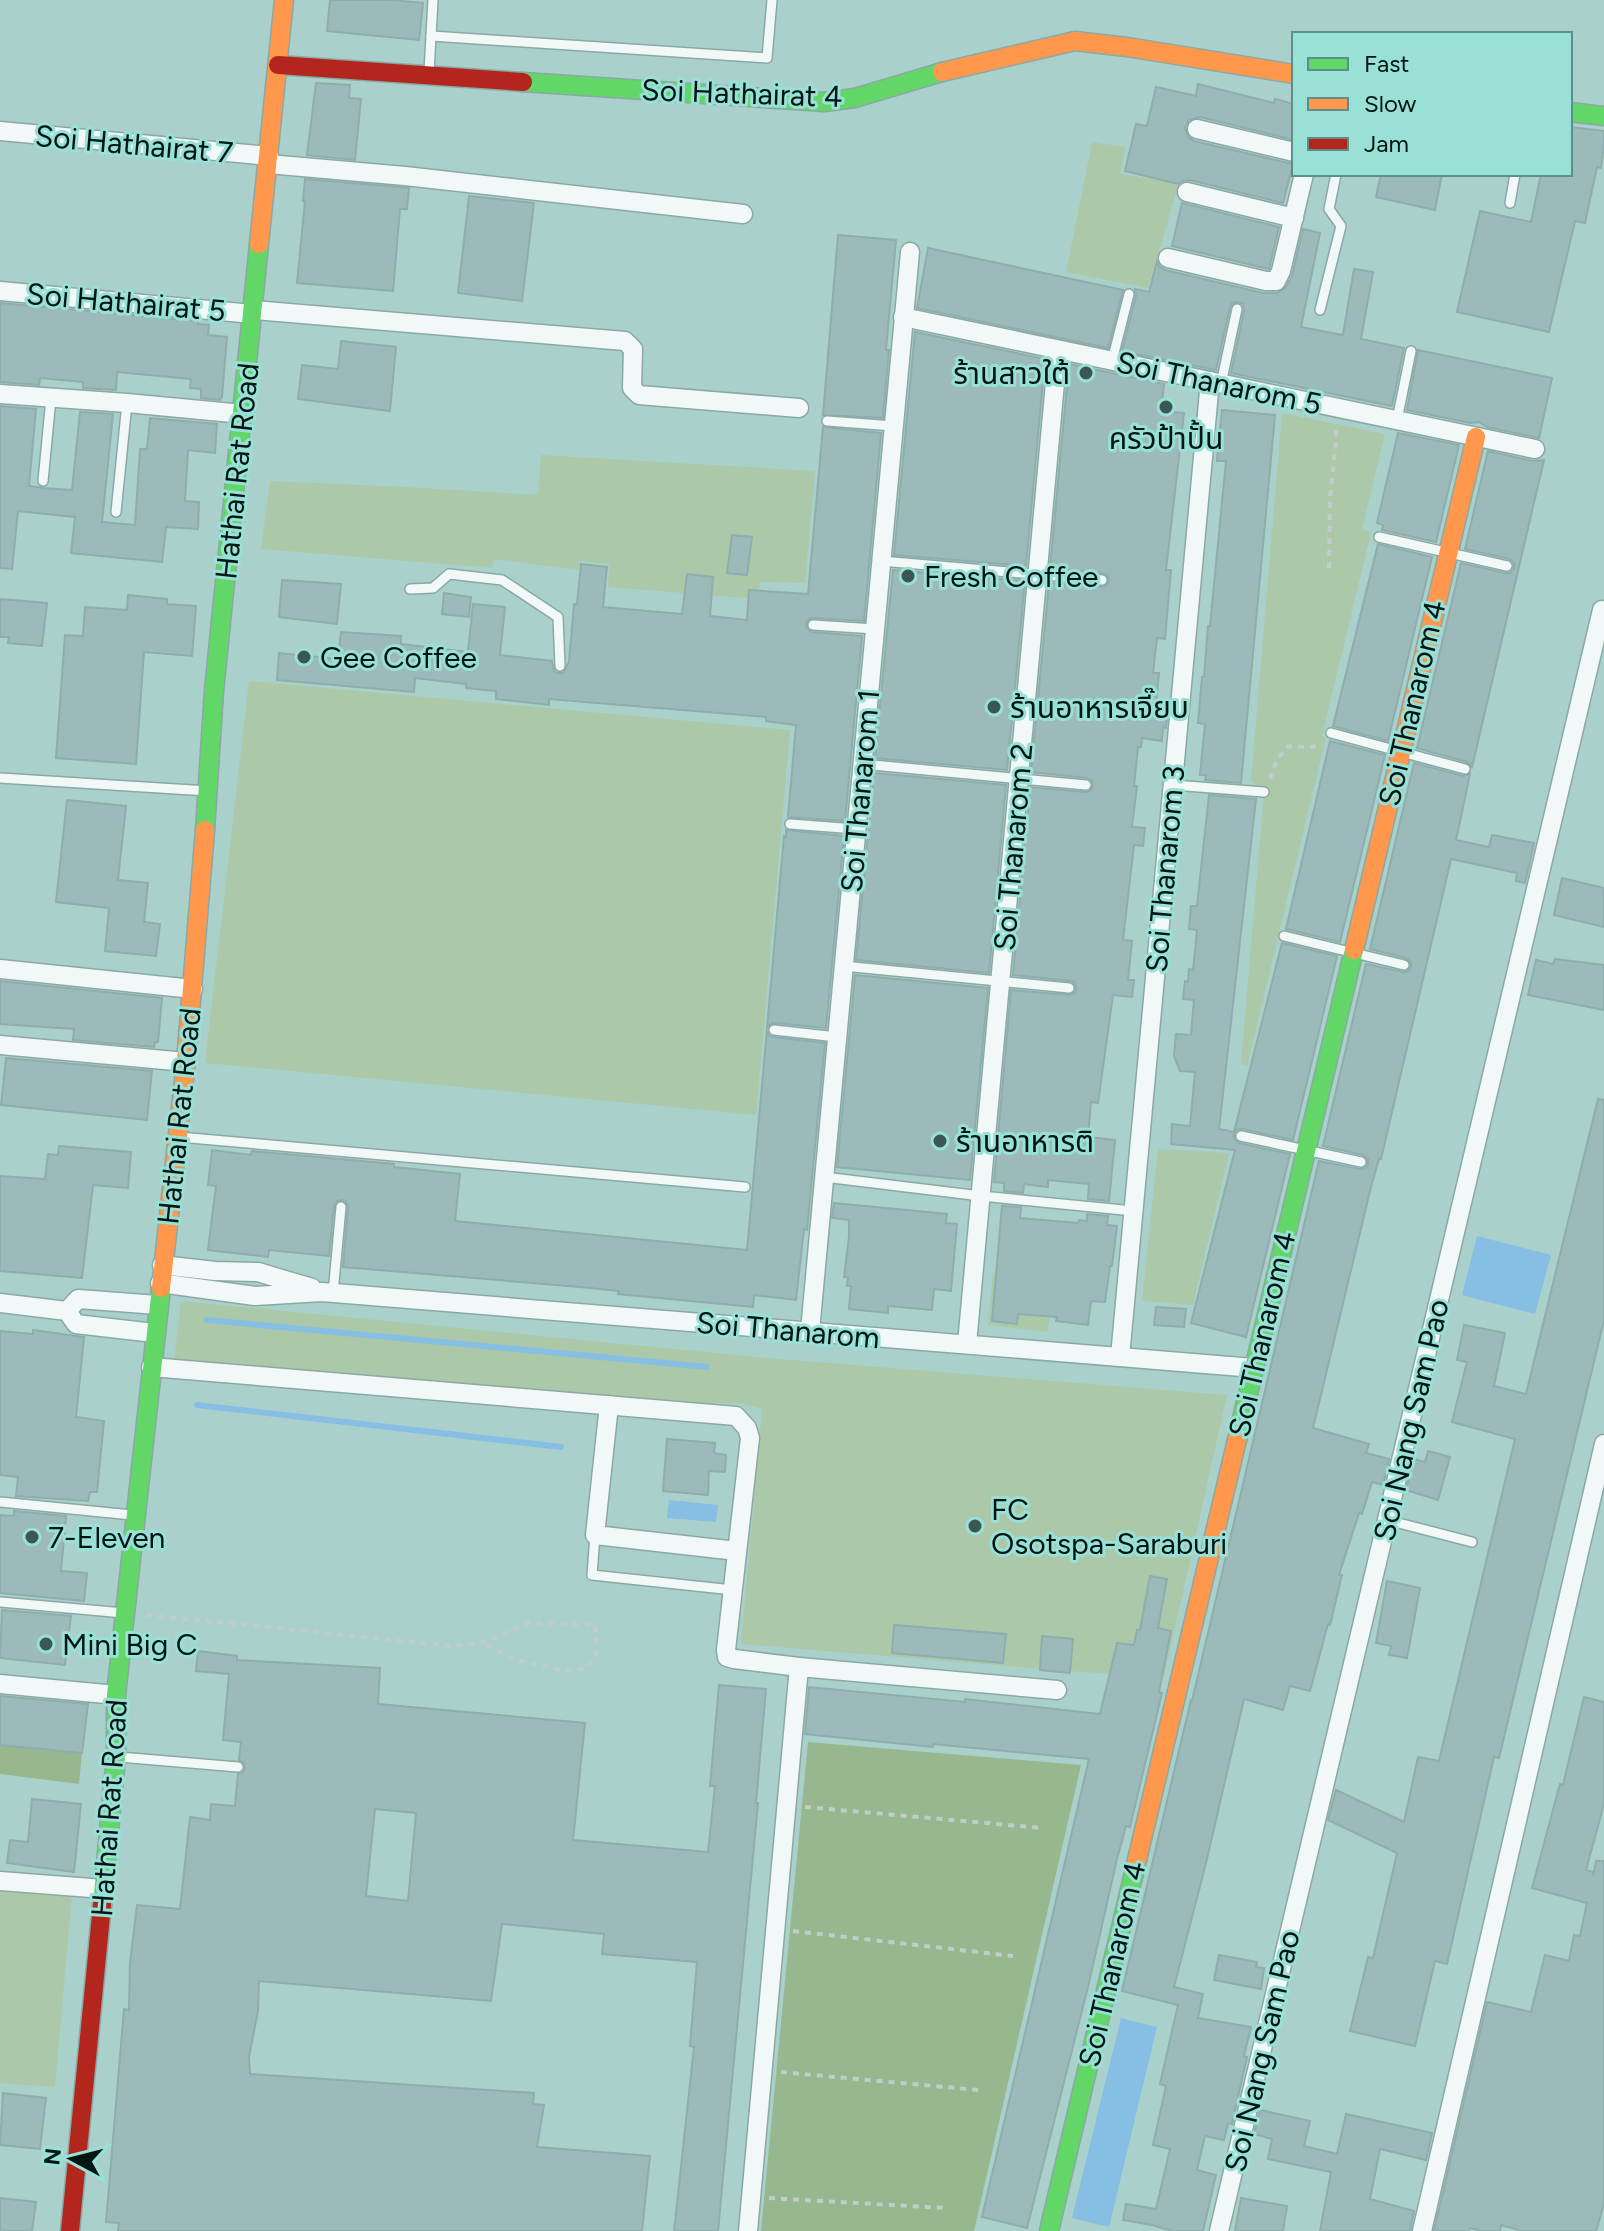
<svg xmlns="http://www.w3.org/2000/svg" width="1604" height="2231" font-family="Figtree,'Noto Sans Thai',sans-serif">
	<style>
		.green { fill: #abc9a9 }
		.forest { fill: #97b88e }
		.water { fill: #87bfe4 }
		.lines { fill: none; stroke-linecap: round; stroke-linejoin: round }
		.stream { stroke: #87bfe4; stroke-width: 6 }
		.building { fill: #9cbaba; stroke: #8eadac; stroke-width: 2; fill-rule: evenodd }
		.lane-casing { stroke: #8aa9a5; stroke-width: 12 }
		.street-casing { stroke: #8aa9a5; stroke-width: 21 }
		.fast-casing { stroke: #8aa9a5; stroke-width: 21 }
		.slow-casing { stroke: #8aa9a5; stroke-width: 21 }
		.jam-casing { stroke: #8aa9a5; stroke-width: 21 }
		.path { stroke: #c1cdcb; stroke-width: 4; stroke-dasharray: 6 6; stroke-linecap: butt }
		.lane { stroke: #f2f8f7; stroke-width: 9 }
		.street { stroke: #f2f8f7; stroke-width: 18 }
		.fast { stroke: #63d668; stroke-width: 18 }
		.slow { stroke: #ff974d; stroke-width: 18 }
		.jam { stroke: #b3261e; stroke-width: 18 }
		.poi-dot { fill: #3b5753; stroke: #99e0d7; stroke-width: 3 }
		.labels { text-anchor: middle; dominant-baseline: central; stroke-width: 6; stroke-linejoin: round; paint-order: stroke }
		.street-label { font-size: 30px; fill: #001613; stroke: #99e0d7 }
		.poi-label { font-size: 30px; fill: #001613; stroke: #99e0d7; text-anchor: start }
	</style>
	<rect width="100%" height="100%" fill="#a9d0cb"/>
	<g class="green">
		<polygon points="1092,142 1125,147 1120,174 1179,183 1148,288 1066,272"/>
		<polygon points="1282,413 1385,434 1362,529 1371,532 1322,736 1326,737 1247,1066 1241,1064 1264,793 1251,780"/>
		<polygon points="541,455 815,471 805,583 760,582 758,599 608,587 609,564 580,561 579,570 494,559 492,568 261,549 270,481 406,487 538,495"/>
		<polygon points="249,681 790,730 756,1115 205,1063"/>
		<polygon points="1158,1149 1229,1153 1193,1305 1142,1301"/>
		<polygon points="993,1272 997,1273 1017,1323 1018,1314 1050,1316 1048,1332 988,1325"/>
		<polygon points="181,1301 767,1358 1227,1395 1164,1677 1081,1672 741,1644 762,1409 739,1403 608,1405 174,1361"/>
		<polygon points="0,1890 72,1894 55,2087 0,2083"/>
	</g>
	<g class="forest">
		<polygon points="808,1742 1081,1765 974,2231 761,2231"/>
		<polygon points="0,1745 82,1753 79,1784 0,1774"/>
	</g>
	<g class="water">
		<polygon points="1477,1236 1551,1255 1535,1314 1462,1295"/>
		<polygon points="669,1500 718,1505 716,1522 667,1518"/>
		<polygon points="1121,2018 1157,2027 1109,2227 1072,2218"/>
	</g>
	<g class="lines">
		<g class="stream">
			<polyline points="207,1320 707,1367"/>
			<polyline points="197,1405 561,1447"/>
		</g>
	</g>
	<g class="building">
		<polygon points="330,0 391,0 423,3 419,40 327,31"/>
		<polygon points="316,83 350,85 349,98 361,99 355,160 307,155"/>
		<polygon points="1198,84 1274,103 1275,99 1294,104 1294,140 1200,117 1189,120 1185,127 1188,137 1194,141 1293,164 1283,203 1190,180 1183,181 1178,184 1125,171 1136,124 1147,126 1156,87 1196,96"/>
		<polygon points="1570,127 1604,131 1604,144 1601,168 1597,167 1585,223 1575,221 1549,332 1457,312 1480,211 1531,222 1541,174 1570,174"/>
		<polygon points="1381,174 1442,174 1435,210 1376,197"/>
		<polygon points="305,179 409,188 407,209 400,209 393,291 297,283 305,201 303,201"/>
		<polygon points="469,196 534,203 522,301 458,293"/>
		<polygon points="1182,203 1279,227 1269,269 1172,246"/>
		<polygon points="1303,229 1320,233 1301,327 1343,335 1354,269 1373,272 1361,339 1404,348 1392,406 1231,373 1244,311 1243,304 1238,302 1232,303 1230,307 1216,370 1122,351 1136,296 1135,289 1149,292 1157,261 1159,266 1165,270 1263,293 1277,293 1286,287 1292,276"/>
		<polygon points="838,235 896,240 886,350 889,350 883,418 823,415"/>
		<polygon points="928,248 1123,290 1108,348 917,308"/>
		<polygon points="0,303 198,321 198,324 209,325 208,335 227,337 222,397 220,400 201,398 201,389 190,388 191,379 117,372 116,390 83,388 83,382 40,378 39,385 0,382"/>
		<polygon points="915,332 1045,359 1026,566 894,555"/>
		<polygon points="341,341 396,347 390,411 298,399 302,365 338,369"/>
		<polygon points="1418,350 1552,378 1539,438 1487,427 1479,422 1470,423 1407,410"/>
		<polygon points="1069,364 1164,384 1162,402 1173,402 1171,412 1184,413 1166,570 1171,570 1165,639 1157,638 1153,673 1159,673 1156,705 1168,708 1166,728 1163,727 1162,741 1142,738 1141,747 1138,747 1134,786 1137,786 1132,827 1145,828 1143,846 1134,845 1123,940 1132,941 1128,980 1134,980 1132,997 1113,995 1098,1103 1091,1102 1088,1137 1115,1140 1109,1201 1088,1199 1089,1184 1048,1180 1048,1187 1024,1184 1023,1193 1004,1191 1004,1183 994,1182 1011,990 1069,995 1075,993 1076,988 1074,982 1070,981 1013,975 1030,787 1085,792 1090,791 1093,786 1092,781 1087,778 1031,772 1049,583 1101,587 1106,586 1109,581 1108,576 1103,573 1050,568"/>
		<polygon points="0,406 36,409 29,486 43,488 72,490 80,412 113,414 102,522 135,525 140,449 147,449 150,418 217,424 215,453 188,450 185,501 199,502 198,529 166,527 162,562 71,553 75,517 18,511 12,569 0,568"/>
		<polygon points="1222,410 1275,415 1241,783 1205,780 1206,775 1200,775 1205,724 1198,723 1202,677 1204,677 1208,626 1210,626 1226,461 1217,461"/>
		<polygon points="823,427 881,433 864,621 813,618 809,619 806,624 807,629 812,632 862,636 845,821 788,817 796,725 766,721 766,717 549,699 549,705 496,699 496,691 466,688 466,684 415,678 414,692 277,680 279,653 338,659 341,632 401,636 401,644 468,652 473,604 505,607 500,655 552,661 554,671 557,673 563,673 569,662 574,604 577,604 581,564 607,567 603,607 682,614 687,574 713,577 710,616 747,620 749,590 808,594"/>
		<polygon points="1398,433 1459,445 1436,542 1382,530 1383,525 1377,523"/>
		<polygon points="1488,451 1533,461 1544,460 1472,767 1467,762 1417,748 1461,563 1505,573 1510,573 1514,568 1514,563 1509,559 1465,549"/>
		<polygon points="732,535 752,537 747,575 727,573"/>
		<polygon points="1378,544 1432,557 1388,741 1333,726"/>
		<polygon points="893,570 1025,581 1007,770 875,758"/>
		<polygon points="282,580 341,584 337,624 279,617"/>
		<polygon points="444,593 471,597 469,617 442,614"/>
		<polygon points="128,595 167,599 167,604 196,606 192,656 144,652 136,764 56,758 65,635 83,636 85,607 127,610"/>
		<polygon points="0,599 47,603 42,646 8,643 9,637 0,637"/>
		<polygon points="1330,741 1385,755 1340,942 1286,929"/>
		<polygon points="1414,763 1463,776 1470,774 1456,840 1489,847 1492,835 1534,843 1525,883 1516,881 1517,873 1451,859 1381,1159 1379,1159 1371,1187 1313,1428 1369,1444 1366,1453 1389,1459 1383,1485 1372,1482 1362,1514 1359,1513 1339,1575 1342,1575 1330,1625 1328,1624 1310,1691 1290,1686 1283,1710 1244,1699 1206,1863 1174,1987 1203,1994 1198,2018 1251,2027 1244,2056 1247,2057 1232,2124 1228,2123 1224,2140 1205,2136 1197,2170 1216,2175 1203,2231 1172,2231 1152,2225 1123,2220 1126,2204 1156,2209 1170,2149 1153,2145 1166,2086 1160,2084 1178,2005 1122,1991 1191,1700 1192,1701 1319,1161 1360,1169 1366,1168 1368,1164 1368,1159 1363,1155 1323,1146 1366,964 1403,972 1409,971 1411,966 1411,962 1406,958 1370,949"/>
		<polygon points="874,773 1006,785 989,973 856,960"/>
		<polygon points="1209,795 1256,799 1219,1129 1234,1132 1282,943 1337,956 1293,1140 1242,1129 1236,1130 1234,1134 1234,1139 1239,1143 1290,1154 1246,1337 1191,1323 1235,1150 1171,1144 1172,1124 1190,1126 1195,1072 1180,1071 1174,1056 1176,1034 1191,1035 1194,1000 1183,999 1185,981 1188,982 1189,969 1193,970 1197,930 1189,929 1191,906 1197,906"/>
		<polygon points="67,800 126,806 118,880 148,883 144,922 160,924 156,956 105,951 109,908 56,902"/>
		<polygon points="786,830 844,836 826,1028 775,1023 770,1024 767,1028 784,836 786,837"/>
		<polygon points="1562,878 1604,888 1604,927 1554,915"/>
		<polygon points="1555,959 1604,965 1604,1010 1528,995 1536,960 1553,964"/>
		<polygon points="855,975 988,988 970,1180 837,1167"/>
		<polygon points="0,981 162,998 158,1042 155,1042 154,1047 73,1040 74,1029 0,1024"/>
		<polygon points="767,1030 769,1036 773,1037 825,1043 807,1230 804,1229 796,1300 754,1295 753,1307 618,1294 619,1291 580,1287 343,1267 348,1207 346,1201 341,1200 337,1201 334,1206 329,1256 269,1250 268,1257 208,1250 216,1186 208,1185 212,1150 251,1155 252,1151 394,1164 394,1167 460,1174 455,1221 747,1250"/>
		<polygon points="6,1058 152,1071 147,1120 1,1105"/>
		<polygon points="1598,1099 1604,1100 1604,1320 1499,1758 1494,1757 1447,1964 1435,1961 1415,2046 1350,2031 1368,1957 1373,1958 1397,1853 1328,1820 1336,1790 1404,1822 1418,1757 1439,1761 1515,1439 1452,1422 1467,1362 1457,1360 1464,1325 1505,1333 1494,1386 1526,1394"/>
		<polygon points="59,1146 131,1152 128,1188 93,1185 82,1278 0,1271 0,1176 45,1179 48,1154 58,1155"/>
		<polygon points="834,1203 947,1214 946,1223 957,1224 951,1291 934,1289 932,1310 888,1306 888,1313 849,1309 851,1286 847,1286 848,1277 844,1277 849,1237 849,1220 832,1218"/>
		<polygon points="1002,1206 1021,1207 1020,1218 1078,1223 1079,1220 1087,1221 1087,1214 1108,1216 1107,1225 1117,1226 1112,1266 1110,1266 1105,1302 1091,1301 1088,1325 1056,1321 1057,1317 1018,1314 1017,1324 992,1321"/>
		<polygon points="1156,1307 1186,1309 1184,1327 1154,1325"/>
		<polygon points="33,1330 84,1337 76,1417 104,1421 97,1492 90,1492 88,1501 16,1496 18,1477 0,1475 0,1331 33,1334"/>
		<polygon points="667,1439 715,1443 714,1453 726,1455 725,1472 709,1471 708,1495 663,1491"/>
		<polygon points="1428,1451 1450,1457 1438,1500 1406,1490 1414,1459 1425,1462"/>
		<polygon points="14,1511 66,1516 61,1571 87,1573 84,1601 0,1593 0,1515 14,1516"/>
		<polygon points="1150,1576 1167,1579 1158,1628 1171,1631 1159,1692 1162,1693 1130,1827 1126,1826 1117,1859 1088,1987 1027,2228 982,2217 1089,1759 933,1744 933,1747 805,1734 809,1687 965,1702 965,1699 1100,1714 1117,1643 1134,1645 1137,1630 1140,1630"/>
		<polygon points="1387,1581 1420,1588 1407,1658 1389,1655 1391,1646 1376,1643"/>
		<polygon points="2,1610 71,1616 65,1665 0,1658"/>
		<polygon points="894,1625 1006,1634 1003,1663 892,1653"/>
		<polygon points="1042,1636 1073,1639 1070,1673 1040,1670"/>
		<path d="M198,1651L237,1656V1660L380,1668L378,1704L585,1723L573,1840L708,1852L715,1786H710L719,1685L766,1689L756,1803H758L718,2231H674L694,2047L690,2046L697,1962L602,1954L604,1934L502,1924L491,2001L259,1981L258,2011L249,2057L250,2074L534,2093L533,2104L544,2105L537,2147L650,2156L642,2231H118L119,2223L106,2222L124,2009L129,2010L130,1963L137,1905L180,1909L190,1817L210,1820L211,1804L235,1806L238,1774L242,1773L245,1768L244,1763L239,1760L241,1742L223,1740L229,1674L196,1671ZM375,1809L416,1813L408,1901L366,1896Z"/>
		<polygon points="0,1696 88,1704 82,1753 0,1745"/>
		<polygon points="1584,1697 1604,1702 1604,1804 1586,1870 1593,1872 1593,1876 1596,1861 1604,1861 1604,2204 1596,2231 1522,2231 1501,2225 1500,2231 1481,2231 1470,2228 1469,2231 1434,2231 1487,2002 1531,2012 1545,1955 1569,1961 1574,1935 1580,1936 1587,1903 1532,1888 1560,1784 1563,1785"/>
		<polygon points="32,1799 81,1804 74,1872 7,1863 10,1840 28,1842"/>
		<polygon points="1219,1955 1257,1962 1256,1967 1264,1968 1261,1989 1214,1980"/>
		<polygon points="3,2093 46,2098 40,2149 0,2145"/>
		<polygon points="1260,2110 1310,2121 1304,2146 1337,2154 1346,2114 1432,2133 1426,2160 1380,2149 1370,2199 1414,2211 1410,2231 1320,2231 1331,2172 1268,2159 1272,2139 1254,2134"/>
		<polygon points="0,2198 36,2202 32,2231 0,2231"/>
		<polygon points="1241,2198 1287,2206 1283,2231 1235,2231"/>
	</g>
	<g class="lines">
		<g class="lane-casing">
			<g id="lane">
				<polyline points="431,36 767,58 772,0"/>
				<polyline points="429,72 433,0"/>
				<polyline points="1510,203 1515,174"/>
				<polyline points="1320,310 1341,226 1329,209 1336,174"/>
				<polyline points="1112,361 1129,294"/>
				<polyline points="1221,384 1237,309"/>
				<polyline points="1397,420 1411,351"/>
				<polyline points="827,421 894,426"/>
				<polyline points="43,481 51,398"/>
				<polyline points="116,512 127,403"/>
				<polyline points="1379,537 1507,566"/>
				<polyline points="881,561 1102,580"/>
				<polyline points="410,589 433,588 449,574 502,580 558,617 560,666"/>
				<polyline points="813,625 875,629"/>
				<polyline points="1331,733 1465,769"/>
				<polyline points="862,764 1086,785"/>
				<polyline points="0,778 208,791"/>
				<polyline points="1173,785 1264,792"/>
				<polyline points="790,824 856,829"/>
				<polyline points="1284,936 1404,965"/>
				<polyline points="843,966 1069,988"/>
				<polyline points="774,1030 837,1037"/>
				<polyline points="1241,1136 1361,1162"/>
				<polyline points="179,1137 745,1187"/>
				<polyline points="824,1177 981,1196 1134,1211"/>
				<polyline points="333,1293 341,1207"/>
				<polyline points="0,1502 132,1515"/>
				<polyline points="1387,1520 1472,1542"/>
				<polyline points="595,1535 592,1575 733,1590"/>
				<polyline points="0,1602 124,1613"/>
				<polyline points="119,1757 238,1767"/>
			</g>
		</g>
		<g class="street-casing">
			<g id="street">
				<polyline points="1197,129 1294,152"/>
				<polyline points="0,131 269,156"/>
				<polyline points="268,164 405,176 743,214"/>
				<polyline points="1187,192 1294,218"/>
				<polyline points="1168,258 1266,281 1276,281 1281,271 1304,174"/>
				<polyline points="0,291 253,314"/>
				<polyline points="253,310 625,341 633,349 632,388 639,395 799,408"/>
				<polyline points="903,317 1535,449"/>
				<polyline points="0,394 127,403 243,414"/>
				<polyline points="0,969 193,989"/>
				<polyline points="0,1045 186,1062"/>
				<polyline points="162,1265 215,1271 258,1272 312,1288"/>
				<polyline points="160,1283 255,1296 322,1292 1254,1368"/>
				<polyline points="0,1303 67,1311 76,1324 154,1333"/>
				<polyline points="67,1311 78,1299 158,1305"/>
				<polyline points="810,1331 910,252"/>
				<polyline points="967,1344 1058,350"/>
				<polyline points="1120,1357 1210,381"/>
				<polyline points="151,1367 736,1416 747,1428 750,1438 726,1650 727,1657 734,1659 799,1667"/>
				<polyline points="609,1405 595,1535 737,1551"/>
				<polyline points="0,1684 116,1695"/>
				<polyline points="0,1881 104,1889"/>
				<polyline points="748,2231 799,1667 1057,1690"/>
				<polyline points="1219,2231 1602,610"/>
				<polyline points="1422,2231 1604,1444"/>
			</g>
		</g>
		<g class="fast-casing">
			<g id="fast">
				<polyline points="523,82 824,102 855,98 942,72"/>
				<polyline points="1570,112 1604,116"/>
				<polyline points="205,830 214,691 259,244"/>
				<polyline points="1237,1440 1354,950"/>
				<polyline points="102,1905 116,1757 116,1695 161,1288"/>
				<polyline points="1049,2231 1137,1860"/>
			</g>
		</g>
		<g class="slow-casing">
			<g id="slow">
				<polyline points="942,72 1075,41 1127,47 1294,74"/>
				<polyline points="259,244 284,0"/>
				<polyline points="1354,950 1476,437"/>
				<polyline points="161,1288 186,1062 205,830"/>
				<polyline points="1137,1860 1237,1440"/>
			</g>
		</g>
		<g class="jam-casing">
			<g id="jam">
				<polyline points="278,65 523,82"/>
				<polyline points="70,2231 102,1905"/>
			</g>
		</g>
		<g class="path">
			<polyline points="1329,568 1330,497 1336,442 1336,426"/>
			<polyline points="1270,779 1277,759 1289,746 1313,747 1319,742"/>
			<polyline points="146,1615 454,1646 481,1643 529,1623 595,1625 597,1651 587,1668 566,1671 516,1660 481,1643"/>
			<polyline points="805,1807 1043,1828"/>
			<polyline points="793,1931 1013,1956"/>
			<polyline points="781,2072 978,2090"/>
			<polyline points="769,2198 945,2208"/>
		</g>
		<use href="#lane" class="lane"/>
		<use href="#street" class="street"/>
		<use href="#fast" class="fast"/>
		<use href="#slow" class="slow"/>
		<use href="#jam" class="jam"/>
	</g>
	<g class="poi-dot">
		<circle cx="1086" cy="373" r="8"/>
		<circle cx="1166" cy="407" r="8"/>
		<circle cx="908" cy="576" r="8"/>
		<circle cx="304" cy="657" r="8"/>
		<circle cx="994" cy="707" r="8"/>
		<circle cx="940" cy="1141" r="8"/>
		<circle cx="975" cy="1526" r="8"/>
		<circle cx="32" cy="1537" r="8"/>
		<circle cx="46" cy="1644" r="8"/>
	</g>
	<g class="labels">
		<g class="street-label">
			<text transform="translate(742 93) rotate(2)">Soi Hathairat 4</text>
			<text transform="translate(134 144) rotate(5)">Soi Hathairat 7</text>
			<text transform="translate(126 302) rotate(5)">Soi Hathairat 5</text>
			<text transform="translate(1219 383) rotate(12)">Soi Thanarom 5</text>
			<text transform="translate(237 471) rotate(-84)">Hathai Rat Road</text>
			<text transform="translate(1412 703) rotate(-77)">Soi Thanarom 4</text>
			<text transform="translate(860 791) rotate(-85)">Soi Thanarom 1</text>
			<text transform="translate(1013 847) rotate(-85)">Soi Thanarom 2</text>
			<text transform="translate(1165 869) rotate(-85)">Soi Thanarom 3</text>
			<text transform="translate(179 1116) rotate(-84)">Hathai Rat Road</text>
			<text transform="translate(788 1330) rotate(5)">Soi Thanarom</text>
			<text transform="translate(1262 1334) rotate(-77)">Soi Thanarom 4</text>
			<text transform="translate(1411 1420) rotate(-77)">Soi Nang Sam Pao</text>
			<text transform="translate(109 1808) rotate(-86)">Hathai Rat Road</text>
			<text transform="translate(1112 1964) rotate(-77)">Soi Thanarom 4</text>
			<text transform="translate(1262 2051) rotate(-77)">Soi Nang Sam Pao</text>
		</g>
		<g class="poi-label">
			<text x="1070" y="373" text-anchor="end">ร้านสาวใต้</text>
			<text x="1166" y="438" text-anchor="middle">ครัวป้าปั้น</text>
			<text x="924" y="576">Fresh Coffee</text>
			<text x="320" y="657">Gee Coffee</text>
			<text x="1010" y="707">ร้านอาหารเจี๊ยบ</text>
			<text x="956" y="1141">ร้านอาหารติ</text>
			<text x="991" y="1509">FC<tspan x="991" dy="34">Osotspa-Saraburi</tspan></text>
			<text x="48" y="1537">7-Eleven</text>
			<text x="62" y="1644">Mini Big C</text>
		</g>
	</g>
	<rect x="1292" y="32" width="280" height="144" fill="#99e0d7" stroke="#5c8f89" stroke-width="2"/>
	<rect x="1308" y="58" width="40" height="12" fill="#63d668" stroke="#5c8f89" stroke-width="2"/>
	<text x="1364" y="72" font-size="24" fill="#001613">Fast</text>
	<rect x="1308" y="98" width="40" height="12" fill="#ff974d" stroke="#5c8f89" stroke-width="2"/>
	<text x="1364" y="112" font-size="24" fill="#001613">Slow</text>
	<rect x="1308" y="138" width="40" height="12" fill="#b3261e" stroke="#5c8f89" stroke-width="2"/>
	<text x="1364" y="152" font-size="24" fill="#001613">Jam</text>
	<g transform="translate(72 2159) rotate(277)" stroke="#99e0d7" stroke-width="6" paint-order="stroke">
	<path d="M0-6L14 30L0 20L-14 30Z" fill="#001613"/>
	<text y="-12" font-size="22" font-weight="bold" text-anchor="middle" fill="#001613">N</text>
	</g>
</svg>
